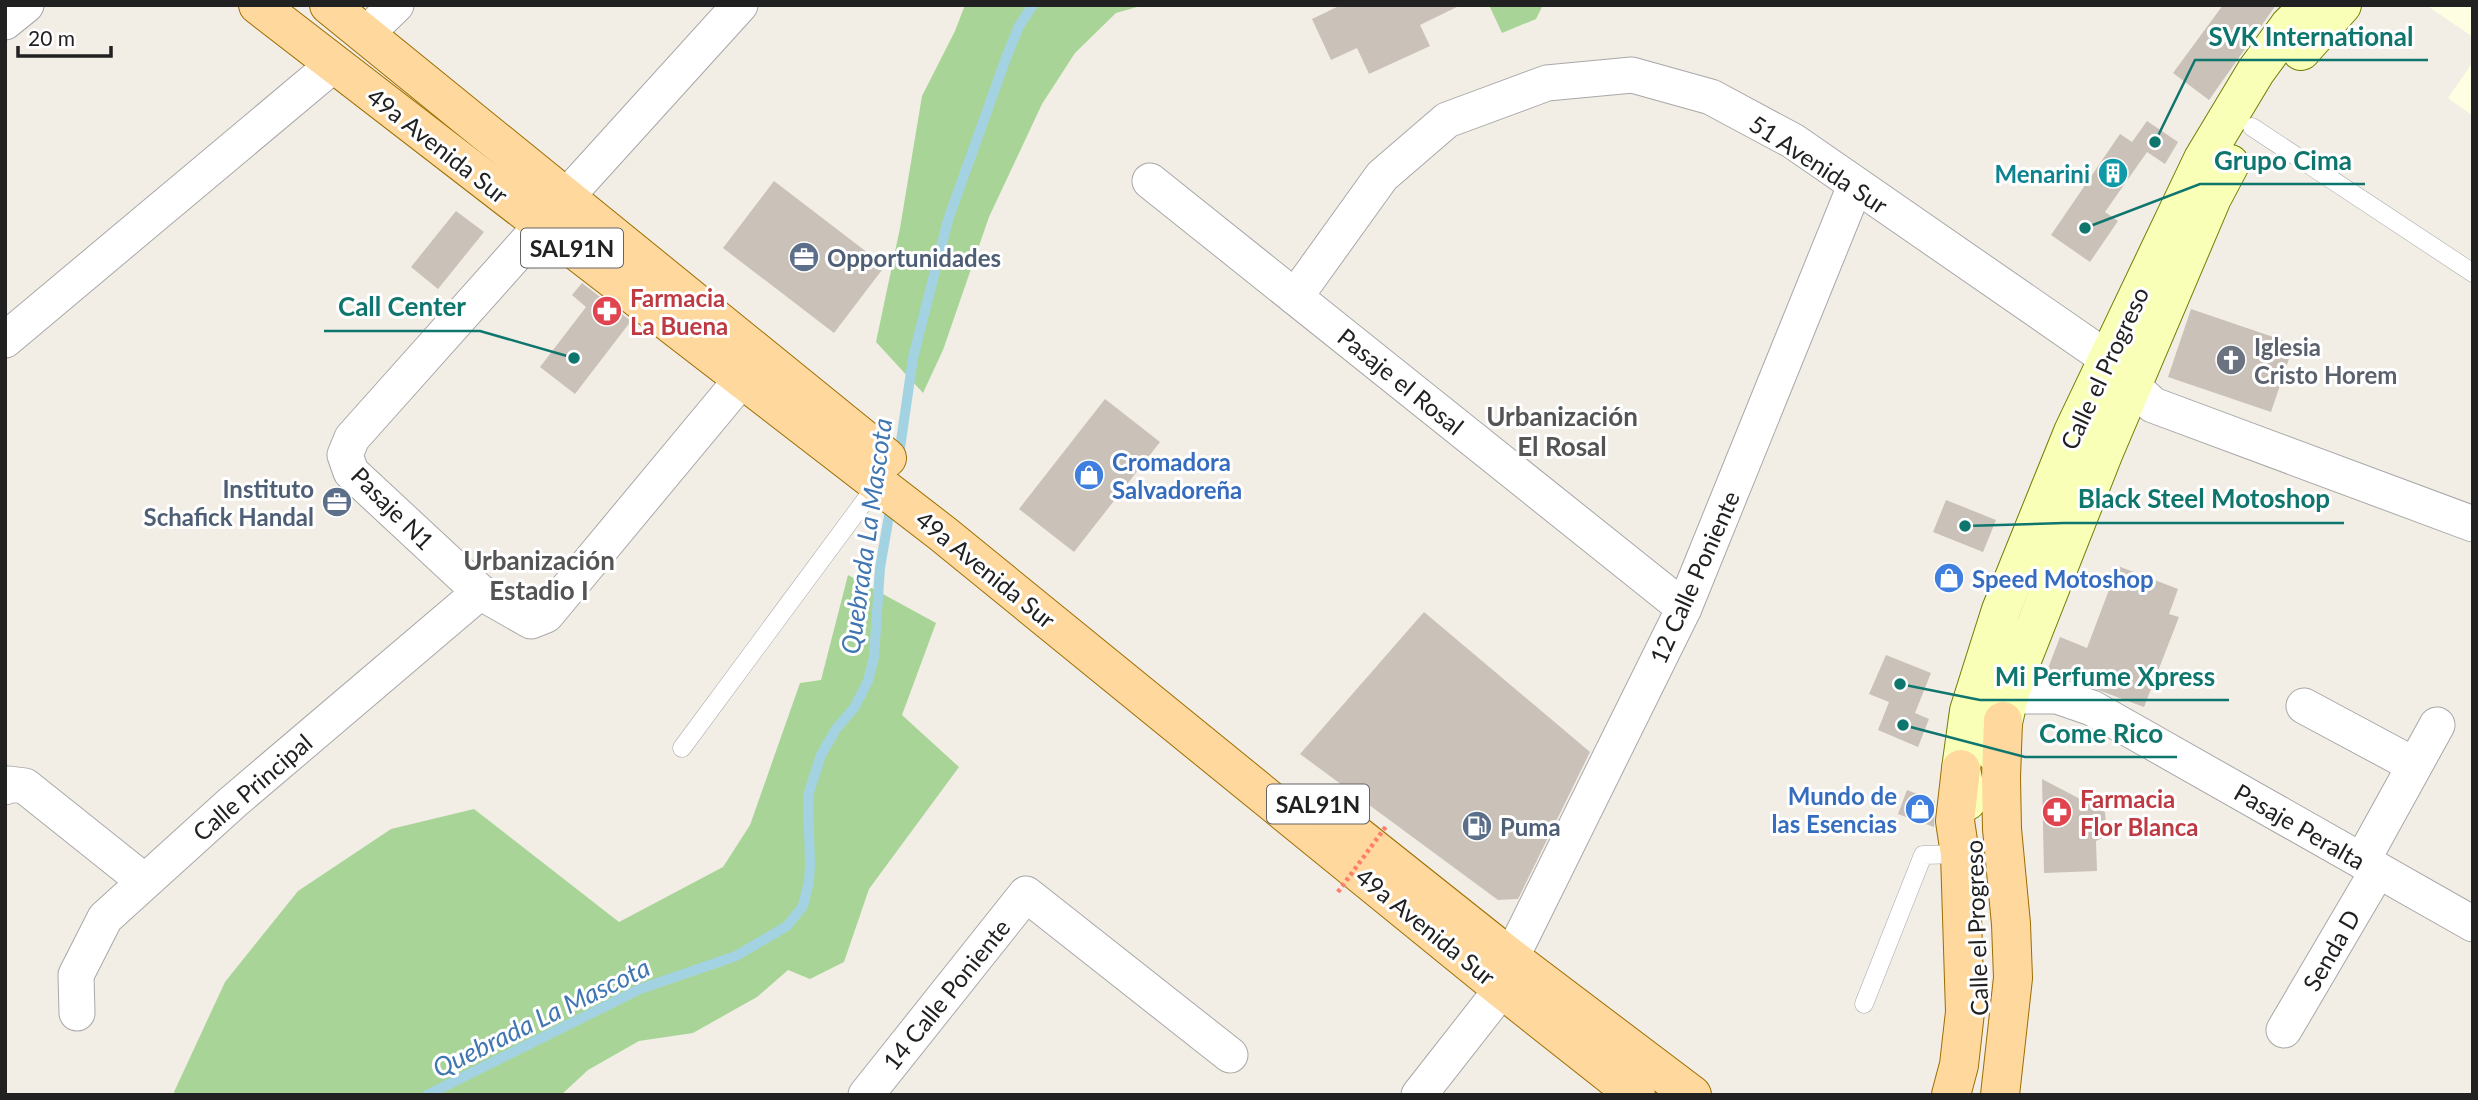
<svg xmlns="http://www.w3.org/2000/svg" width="2478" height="1100" font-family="Lato,sans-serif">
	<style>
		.education { fill: #feffe2 }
		.forest { fill: #a8d597 }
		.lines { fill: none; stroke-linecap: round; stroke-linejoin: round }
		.stream { stroke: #a3d3e3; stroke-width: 10 }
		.building { fill: #cac1b9 }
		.lane-casing { stroke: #a8a8a8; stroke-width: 19 }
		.street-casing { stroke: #a8a8a8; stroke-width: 37 }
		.secondary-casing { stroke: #6d7f00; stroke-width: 40 }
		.primary-casing { stroke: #9d6e00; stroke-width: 40 }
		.lane { stroke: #fff; stroke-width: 18 }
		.street { stroke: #fff; stroke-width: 35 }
		.secondary { stroke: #f9ffb7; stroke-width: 38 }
		.primary { stroke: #ffd89e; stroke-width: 38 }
		.path-bridge { stroke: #ff7e6a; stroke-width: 4.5; stroke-dasharray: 3.5 3.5; stroke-linecap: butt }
		.labels { text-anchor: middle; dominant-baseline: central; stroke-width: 6; stroke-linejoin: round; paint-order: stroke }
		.shield { fill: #fff; stroke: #646464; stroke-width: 2 }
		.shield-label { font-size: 23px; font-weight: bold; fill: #212121 }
		.street-label { font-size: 24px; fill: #212121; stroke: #fff }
		.culture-label { font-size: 24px; font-weight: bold; fill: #0d838f; stroke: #fff; text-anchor: end }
		.service-label { font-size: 24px; font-weight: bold; fill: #4e5e75; stroke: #fff; text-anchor: start }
		.health-label { font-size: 24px; font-weight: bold; fill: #be3a42; stroke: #fff; text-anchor: start }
		.worship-label { font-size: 24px; font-weight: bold; fill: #5b616d; stroke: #fff; text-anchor: start }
		.shop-label { font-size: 24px; font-weight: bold; fill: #366cbe; stroke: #fff; text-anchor: start }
		.neighbourhood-label { font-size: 26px; font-weight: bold; fill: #545454; stroke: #fff }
		.water-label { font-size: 26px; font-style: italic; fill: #4076b2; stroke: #fff }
		.leader { fill: none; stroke: #0f766e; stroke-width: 2.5 }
		.callout-dot { fill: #0f766e; stroke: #fff; stroke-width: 2.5 }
		.callout-label { font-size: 26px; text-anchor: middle; font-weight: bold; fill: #0f766e; stroke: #fff; stroke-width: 6; stroke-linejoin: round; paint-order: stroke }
	</style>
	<rect width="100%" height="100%" fill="#f2eee6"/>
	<g class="education">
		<polygon points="2426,5 2473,5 2473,37"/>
		<polygon points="2473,62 2473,116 2448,98"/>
	</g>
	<g class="forest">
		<polygon points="965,5 1144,5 1116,13 1075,53 1042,104 989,217 943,350 923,393 876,342 900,228 922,96 955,31"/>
		<polygon points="1489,5 1543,5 1536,19 1502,33"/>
		<polygon points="848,575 936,623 902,715 959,767 869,889 844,962 810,979 788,970 757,997 693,1033 639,1041 588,1070 561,1095 175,1095 174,1092 225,982 298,891 391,829 474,809 619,922 723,867 750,825 800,683 821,680"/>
	</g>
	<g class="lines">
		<g class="stream">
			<polyline points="899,455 913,358 948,220 1006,58 1019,26 1033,5"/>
			<polyline points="427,1095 640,989 736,956 787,926 803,906 809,881 810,865 808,796 821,755 836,729 854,708 868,681 874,657 880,568 891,504"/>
		</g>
	</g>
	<g class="building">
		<polygon points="1341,5 1461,5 1420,25 1430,46 1369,74 1357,48 1331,60 1312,19"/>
		<polygon points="2223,5 2276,5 2209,100 2173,73"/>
		<polygon points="2147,121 2178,142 2165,164 2147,152 2105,212 2118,221 2090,262 2051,235 2120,134 2132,142"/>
		<polygon points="774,181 885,266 834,333 723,248"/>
		<polygon points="456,211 484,232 438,289 411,267"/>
		<polygon points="582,283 631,321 575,394 540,367 586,307 572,295"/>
		<polygon points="2191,309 2294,344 2271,412 2168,377"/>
		<polygon points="1105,399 1160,442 1074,552 1019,509"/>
		<polygon points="1946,500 1996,520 1983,552 1933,532"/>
		<polygon points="2118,566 2178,589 2169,614 2179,617 2144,707 2047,671 2060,637 2087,648"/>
		<polygon points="1424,612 1590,752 1518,899 1498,900 1300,754"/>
		<polygon points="1886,655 1931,673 1915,713 1929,719 1918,747 1878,730 1889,702 1869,694"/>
		<polygon points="2042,779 2105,812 2107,836 2096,841 2097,871 2044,873"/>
		<polygon points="1907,790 1935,801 1934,827 1898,814"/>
	</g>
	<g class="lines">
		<g class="lane-casing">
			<g id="lane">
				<polyline points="2252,127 2473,273"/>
				<polyline points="682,748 878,483"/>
				<polyline points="1864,1004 1923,855 1960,854"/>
			</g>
		</g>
		<g class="street-casing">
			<g id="street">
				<polyline points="5,22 26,5"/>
				<polyline points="366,34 396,5"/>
				<polyline points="1150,181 1684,608"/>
				<polyline points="566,197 740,5"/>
				<polyline points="542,225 352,438 345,455 351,472 480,592 531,621 546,615 742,379"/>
				<polyline points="1295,297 1382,176 1447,120 1547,83 1632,75 1711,97 1793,141 2108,359 2118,373 2153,405 2473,524"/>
				<polyline points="5,340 333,65"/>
				<polyline points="2009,696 2057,696 2092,708 2473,924"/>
				<polyline points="2304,706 2414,765"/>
				<polyline points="5,787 8,784 25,786 144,881"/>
				<polyline points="2362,861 2437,725"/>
				<polyline points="1511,958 1684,608 1855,186"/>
				<polyline points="77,1013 76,975 105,918 233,802 480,592"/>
				<polyline points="2284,1030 2378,870"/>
				<polyline points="866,1095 1026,894 1230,1055"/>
				<polyline points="1419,1095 1502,989"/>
			</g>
		</g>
		<g class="secondary-casing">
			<g id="secondary">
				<polyline points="2301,51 2342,5"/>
				<polyline points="1996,754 2009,696 2018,670 2104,452 2212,198 2230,164"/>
				<polyline points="1967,801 1961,769 1969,711 2001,610 2073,432 2203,159 2256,71 2289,26 2310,5"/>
			</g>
		</g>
		<g class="primary-casing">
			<g id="primary">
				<polyline points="258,5 943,534 1502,989 1636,1095"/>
				<polyline points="329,5 887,458"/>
				<polyline points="1330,814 1511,958 1692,1095"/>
				<polyline points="1951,1095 1959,1065 1965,1012 1960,854 1955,821 1961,769"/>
				<polyline points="2000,1095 2013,978 2011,924 2002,829 2001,778 2003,721"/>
			</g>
		</g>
		<use href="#lane" class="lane"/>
		<use href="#street" class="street"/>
		<use href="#secondary" class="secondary"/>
		<use href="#primary" class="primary"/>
		<polyline class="path-bridge" points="1338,892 1387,825"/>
	</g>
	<defs>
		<g id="building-disc" transform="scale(1.575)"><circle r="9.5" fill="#0f9aa8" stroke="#fff"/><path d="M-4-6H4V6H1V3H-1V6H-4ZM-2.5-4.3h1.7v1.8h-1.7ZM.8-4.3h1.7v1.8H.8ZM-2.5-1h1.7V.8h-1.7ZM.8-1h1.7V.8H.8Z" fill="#fff"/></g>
		<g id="office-disc" transform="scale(1.575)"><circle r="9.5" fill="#5c6f8a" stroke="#fff"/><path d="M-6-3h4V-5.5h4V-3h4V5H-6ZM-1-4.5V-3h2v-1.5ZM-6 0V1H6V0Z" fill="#fff"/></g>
		<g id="pharmacy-disc" transform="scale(1.575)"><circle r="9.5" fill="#e0444e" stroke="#fff"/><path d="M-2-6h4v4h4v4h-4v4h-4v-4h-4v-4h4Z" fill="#fff"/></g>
		<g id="church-disc" transform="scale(1.575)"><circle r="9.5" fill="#6b7280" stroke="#fff"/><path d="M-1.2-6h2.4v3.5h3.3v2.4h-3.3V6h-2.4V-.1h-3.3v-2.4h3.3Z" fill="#fff"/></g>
		<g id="shop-disc" transform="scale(1.575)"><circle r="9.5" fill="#3f7fe0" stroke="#fff"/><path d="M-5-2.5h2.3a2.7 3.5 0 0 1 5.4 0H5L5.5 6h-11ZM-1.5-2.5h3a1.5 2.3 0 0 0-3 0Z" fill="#fff"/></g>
		<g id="fuel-disc" transform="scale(1.575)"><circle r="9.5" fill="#5c6f8a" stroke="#fff"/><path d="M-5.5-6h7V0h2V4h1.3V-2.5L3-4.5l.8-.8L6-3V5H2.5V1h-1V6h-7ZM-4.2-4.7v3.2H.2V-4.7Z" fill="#fff"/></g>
	</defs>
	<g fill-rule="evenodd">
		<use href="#building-disc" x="2113" y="173"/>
		<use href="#office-disc" x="804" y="257"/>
		<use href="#pharmacy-disc" x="607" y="311"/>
		<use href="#church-disc" x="2231" y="360"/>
		<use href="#shop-disc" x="1089" y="475"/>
		<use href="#office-disc" x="337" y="502"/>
		<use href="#shop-disc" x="1949" y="578"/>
		<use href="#shop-disc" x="1920" y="809"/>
		<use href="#pharmacy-disc" x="2057" y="812"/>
		<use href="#fuel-disc" x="1477" y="826"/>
	</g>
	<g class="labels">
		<g class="shield">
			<rect x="521" y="228.5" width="102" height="39" rx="5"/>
			<rect x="1267" y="784.5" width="102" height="39" rx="5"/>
		</g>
		<g class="shield-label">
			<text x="572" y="248">SAL91N</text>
			<text x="1318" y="804">SAL91N</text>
		</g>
		<g class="street-label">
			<text transform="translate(438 145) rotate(38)">49a Avenida Sur</text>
			<text transform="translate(1819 164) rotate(33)">51 Avenida Sur</text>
			<text transform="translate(2104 368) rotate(-65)">Calle el Progreso</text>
			<text transform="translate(1401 381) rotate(39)">Pasaje el Rosal</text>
			<text transform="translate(393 508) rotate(45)">Pasaje N1</text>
			<text transform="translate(986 569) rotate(39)">49a Avenida Sur</text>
			<text transform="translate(1694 577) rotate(-66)">12 Calle Poniente</text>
			<text transform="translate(252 787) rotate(-41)">Calle Principal</text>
			<text transform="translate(2300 826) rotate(30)">Pasaje Peralta</text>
			<text transform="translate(1426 926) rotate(39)">49a Avenida Sur</text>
			<text transform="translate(1976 928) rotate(-92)">Calle el Progreso</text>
			<text transform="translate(2331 950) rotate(-60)">Senda D</text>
			<text transform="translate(946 994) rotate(-51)">14 Calle Poniente</text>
		</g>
		<g class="culture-label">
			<text x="2090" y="173">Menarini</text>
		</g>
		<g class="service-label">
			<text x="827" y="257">Opportunidades</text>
			<text x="314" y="488" text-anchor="end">Instituto<tspan x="314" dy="28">Schafick Handal</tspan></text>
			<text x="1500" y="826">Puma</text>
		</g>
		<g class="health-label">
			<text x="630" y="297">Farmacia<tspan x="630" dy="28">La Buena</tspan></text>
			<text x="2080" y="798">Farmacia<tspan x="2080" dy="28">Flor Blanca</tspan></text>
		</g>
		<g class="worship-label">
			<text x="2254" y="346">Iglesia<tspan x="2254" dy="28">Cristo Horem</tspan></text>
		</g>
		<g class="shop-label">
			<text x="1112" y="461">Cromadora<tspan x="1112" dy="28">Salvadoreña</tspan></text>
			<text x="1972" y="578">Speed Motoshop</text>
			<text x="1897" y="795" text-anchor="end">Mundo de<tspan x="1897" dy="28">las Esencias</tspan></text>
		</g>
		<g class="neighbourhood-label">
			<text x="1562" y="416">Urbanización<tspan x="1562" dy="30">El Rosal</tspan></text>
			<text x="539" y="560">Urbanización<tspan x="539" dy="30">Estadio I</tspan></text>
		</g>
		<g class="water-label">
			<text transform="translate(866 536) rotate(-82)">Quebrada La Mascota</text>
			<text transform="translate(541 1017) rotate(-26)">Quebrada La Mascota</text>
		</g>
	</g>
	<path class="leader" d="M2155 142L2195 60H2428M2085 228L2200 184H2365M574 358L480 331H324M1965 526L2064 523H2344M1900 684L1980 700H2229M1903 725L2025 757H2177"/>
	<g class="callout-dot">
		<circle cx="2155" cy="142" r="7"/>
		<circle cx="2085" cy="228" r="7"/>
		<circle cx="574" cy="358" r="7"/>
		<circle cx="1965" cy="526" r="7"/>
		<circle cx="1900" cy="684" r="7"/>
		<circle cx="1903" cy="725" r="7"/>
	</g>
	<g class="callout-label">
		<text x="2311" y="46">SVK International</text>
		<text x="2283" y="170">Grupo Cima</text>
		<text x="402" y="316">Call Center</text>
		<text x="2204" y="508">Black Steel Motoshop</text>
		<text x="2105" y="686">Mi Perfume Xpress</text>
		<text x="2101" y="743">Come Rico</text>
	</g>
	<rect width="2478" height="1100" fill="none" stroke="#212121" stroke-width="14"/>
	<path d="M18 46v10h93v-10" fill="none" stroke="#212121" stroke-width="3.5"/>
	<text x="28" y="46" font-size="21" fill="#212121" stroke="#ffffff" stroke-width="5" paint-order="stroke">20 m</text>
</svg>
